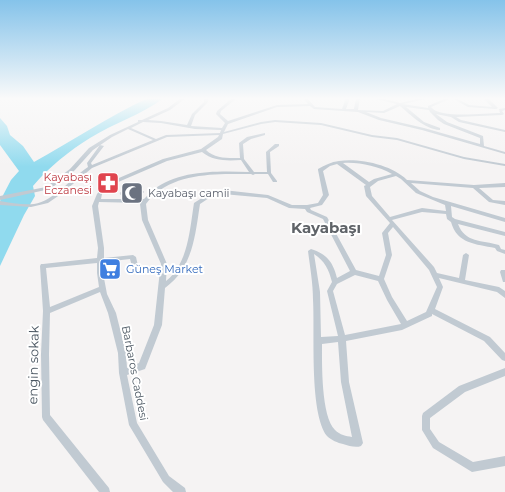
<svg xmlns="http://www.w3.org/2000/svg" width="505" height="492" font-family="Montserrat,sans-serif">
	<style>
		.water { fill: #90daee }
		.building { fill: #cdcfd5; stroke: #d7d9de }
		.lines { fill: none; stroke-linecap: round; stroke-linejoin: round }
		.minor { fill: #c1cad2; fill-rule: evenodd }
		.labels { text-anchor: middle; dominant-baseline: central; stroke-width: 4; stroke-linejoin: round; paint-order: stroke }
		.health-label { font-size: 11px; fill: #be3a42; stroke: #fff; text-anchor: end }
		.worship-label { font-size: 11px; fill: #5b616d; stroke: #fff; text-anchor: start }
		.shop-label { font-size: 11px; fill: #366cbe; stroke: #fff; text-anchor: start }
		.street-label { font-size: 11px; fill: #4a5661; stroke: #fff }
		.near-street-label { font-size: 13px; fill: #4a5661; stroke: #fff }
		.district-label { font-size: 15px; font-weight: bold; fill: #5f6368; stroke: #fff }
	</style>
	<rect width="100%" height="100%" fill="#f5f3f3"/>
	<path class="water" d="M148,98H164C141,115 114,123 90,138C69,151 49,167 33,186L35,196L24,215L0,266V201L11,180L19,171L0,145V118L7,126L10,135L23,146L34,162C72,141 108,117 148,98Z"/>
	<polygon class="building" points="139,187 144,192 128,198 123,198 120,193"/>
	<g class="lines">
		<g class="minor">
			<path d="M181,98H186L170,110L148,120L161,121L187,125L192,114L204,102V98H208V102L195,115L191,126L222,128L225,123L216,114L217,111L232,98H237L221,111L220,114L228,121L277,105L308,104L303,98H307L315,107L342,109L346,98H350L346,109H354L356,98H360L358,110L383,111L397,104L371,98H381L400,103L421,98H430L403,104L428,108V106L446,98H456L469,105L492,107L483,98H488L498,108L496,109L468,107L452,98L431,107C439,119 485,113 500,113L499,109L505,108V110L502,111L504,114L502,115L456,117L461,120L505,130V132L459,122L451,117L436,114L447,122L483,136L484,146L505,152V154L422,130L379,120L358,112L314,109L310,106L277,107L228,124L224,132L261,122L275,120L321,123L372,135L397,138L464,157L505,164V166L464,159L397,140L372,137L321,125L275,122L261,124L223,134L222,139L206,150C215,159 228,158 240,158L239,143L247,137L265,133V135L251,139L243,144L244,159L254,172H267L266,152L275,144H279V146L270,152L271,173L277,181V182H273L268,174H255L253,175L251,174C220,174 182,172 156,193C152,196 149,200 146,204L148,220L167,264L166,281C188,265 190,228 194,203L208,194L223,190L268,195L292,205H307L318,203L323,195L318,170V169C325,165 331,162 339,161C360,158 392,165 407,180L474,185L505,183V187L479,188L493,200L505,201V205L489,202L473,188L411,183L420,191L433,197L505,218V222L451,206L452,217L455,219L505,232V236L458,224C465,243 482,240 499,245L501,249L505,250V254L497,251L495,248C476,244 457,244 451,222L447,219L446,214L422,212L392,220L434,267L437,273L459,278L463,255L466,253L469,255L465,280L499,287L505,291V298L497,292L439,278L443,287L435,309L490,337L505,353V361L502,360L484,341L432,314V316L402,330L346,341L349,382L363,443L361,446C356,448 349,446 343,444C338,443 331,440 327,436C309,413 315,331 313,300C313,283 310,267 308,251L311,249C327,254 333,262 337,278L350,271L323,219L307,212L305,209L289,208L267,198L223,194L212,196L200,204C195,236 193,268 165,288L162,325L145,369L127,375L137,423L169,476L185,488L186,492H173L163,482L129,425L119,373L118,353L108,313L100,292L50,313L49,354L50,415L109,488L110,492H99L43,420L42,417L41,354L43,311L40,266L41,264H43L97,258L98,248L92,206L97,194L105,184L163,159L201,149L218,137L219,135L167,137L92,168L61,194L48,203L31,207L0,205V201C11,203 23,205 34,204C54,201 71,178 88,167L87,163L100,145L104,146L91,163L92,165L153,140L128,129L112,137L93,150L74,171L50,189L0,200V196L46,187L70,169L89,148L110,135L138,122V120H142L168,108ZM400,106C411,115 424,129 440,130V128L424,122L406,107L429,110L430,112L438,120L444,124L480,138V144L424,128L381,118L366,112L384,113ZM143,122L161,123L195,129L221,130L220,133L166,135L156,139L131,128ZM202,152C213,161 227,161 241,160L249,172C217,171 179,170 153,190C150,193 147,196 144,199H101L102,194L109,186L167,161ZM343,163C360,162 377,166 392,174L374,179L369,182ZM337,164L366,185L364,186L366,196L390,223L382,233L386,255L379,276L356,270L327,217L311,210L310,208L322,205L329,195L323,171L330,166ZM396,176L401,179L416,193L445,205L446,211L422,208L390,217L372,196L370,187L378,181ZM99,202L141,203L140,204L142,220L161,264V266H138L136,257L133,255L104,258V248L98,206ZM393,227L429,270L437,287L426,312L407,321L392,297L384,279L392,255L388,233ZM314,254C325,261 329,270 332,282L327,291L338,336L321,337L320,292ZM130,259L133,270H160L154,325L139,363L127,368L126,353L116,313L107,294L103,273L104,262ZM97,263V273L99,287L50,307L46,268ZM355,275L378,281L387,300L401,324L345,335L333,291L337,284ZM338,342L341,382L352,437C346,436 340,435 335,430C321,417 322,363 322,344Z"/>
			<polygon points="501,270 505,270 505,282 503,282 500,272"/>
			<polygon points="505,368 505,376 465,392 430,418 430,429 439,442 473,462 505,456 505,466 472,472 433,448 422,430 422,416 423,413 459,386"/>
		</g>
	</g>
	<linearGradient id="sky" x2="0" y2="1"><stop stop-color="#85c3ea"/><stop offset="0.59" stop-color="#fafafa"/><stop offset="1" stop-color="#fafafa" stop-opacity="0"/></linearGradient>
	<rect width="505" height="167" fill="url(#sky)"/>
	<defs>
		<g id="pharmacy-square" transform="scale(1.15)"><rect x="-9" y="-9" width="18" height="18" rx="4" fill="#e0444e" stroke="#fff"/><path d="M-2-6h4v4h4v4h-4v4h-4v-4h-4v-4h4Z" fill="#fff"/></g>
		<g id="mosque-square" transform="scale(1.15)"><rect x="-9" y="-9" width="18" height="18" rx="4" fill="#6b7280" stroke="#fff"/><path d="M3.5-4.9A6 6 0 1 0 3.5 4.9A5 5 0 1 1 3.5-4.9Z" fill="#fff"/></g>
		<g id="supermarket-square" transform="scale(1.15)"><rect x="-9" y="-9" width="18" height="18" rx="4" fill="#3f7fe0" stroke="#fff"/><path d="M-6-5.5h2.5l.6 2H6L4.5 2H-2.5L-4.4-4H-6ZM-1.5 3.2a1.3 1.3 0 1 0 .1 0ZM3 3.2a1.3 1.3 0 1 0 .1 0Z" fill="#fff"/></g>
	</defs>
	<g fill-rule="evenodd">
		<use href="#pharmacy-square" x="108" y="183"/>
		<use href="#mosque-square" x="132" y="193"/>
		<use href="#supermarket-square" x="110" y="269"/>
	</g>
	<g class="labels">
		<g class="health-label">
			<text x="92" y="177">Kayabaşı<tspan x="92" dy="13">Eczanesi</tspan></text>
		</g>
		<g class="worship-label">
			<text x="148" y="193">Kayabaşı camii</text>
		</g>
		<g class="shop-label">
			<text x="126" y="269">Güneş Market</text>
		</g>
		<g class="street-label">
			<text transform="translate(135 373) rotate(79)">Barbaros Caddesi</text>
		</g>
		<g class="near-street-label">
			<text transform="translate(33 365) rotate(-89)">engin sokak</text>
		</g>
		<g class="district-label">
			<text x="326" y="227">Kayabaşı</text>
		</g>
	</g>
</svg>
